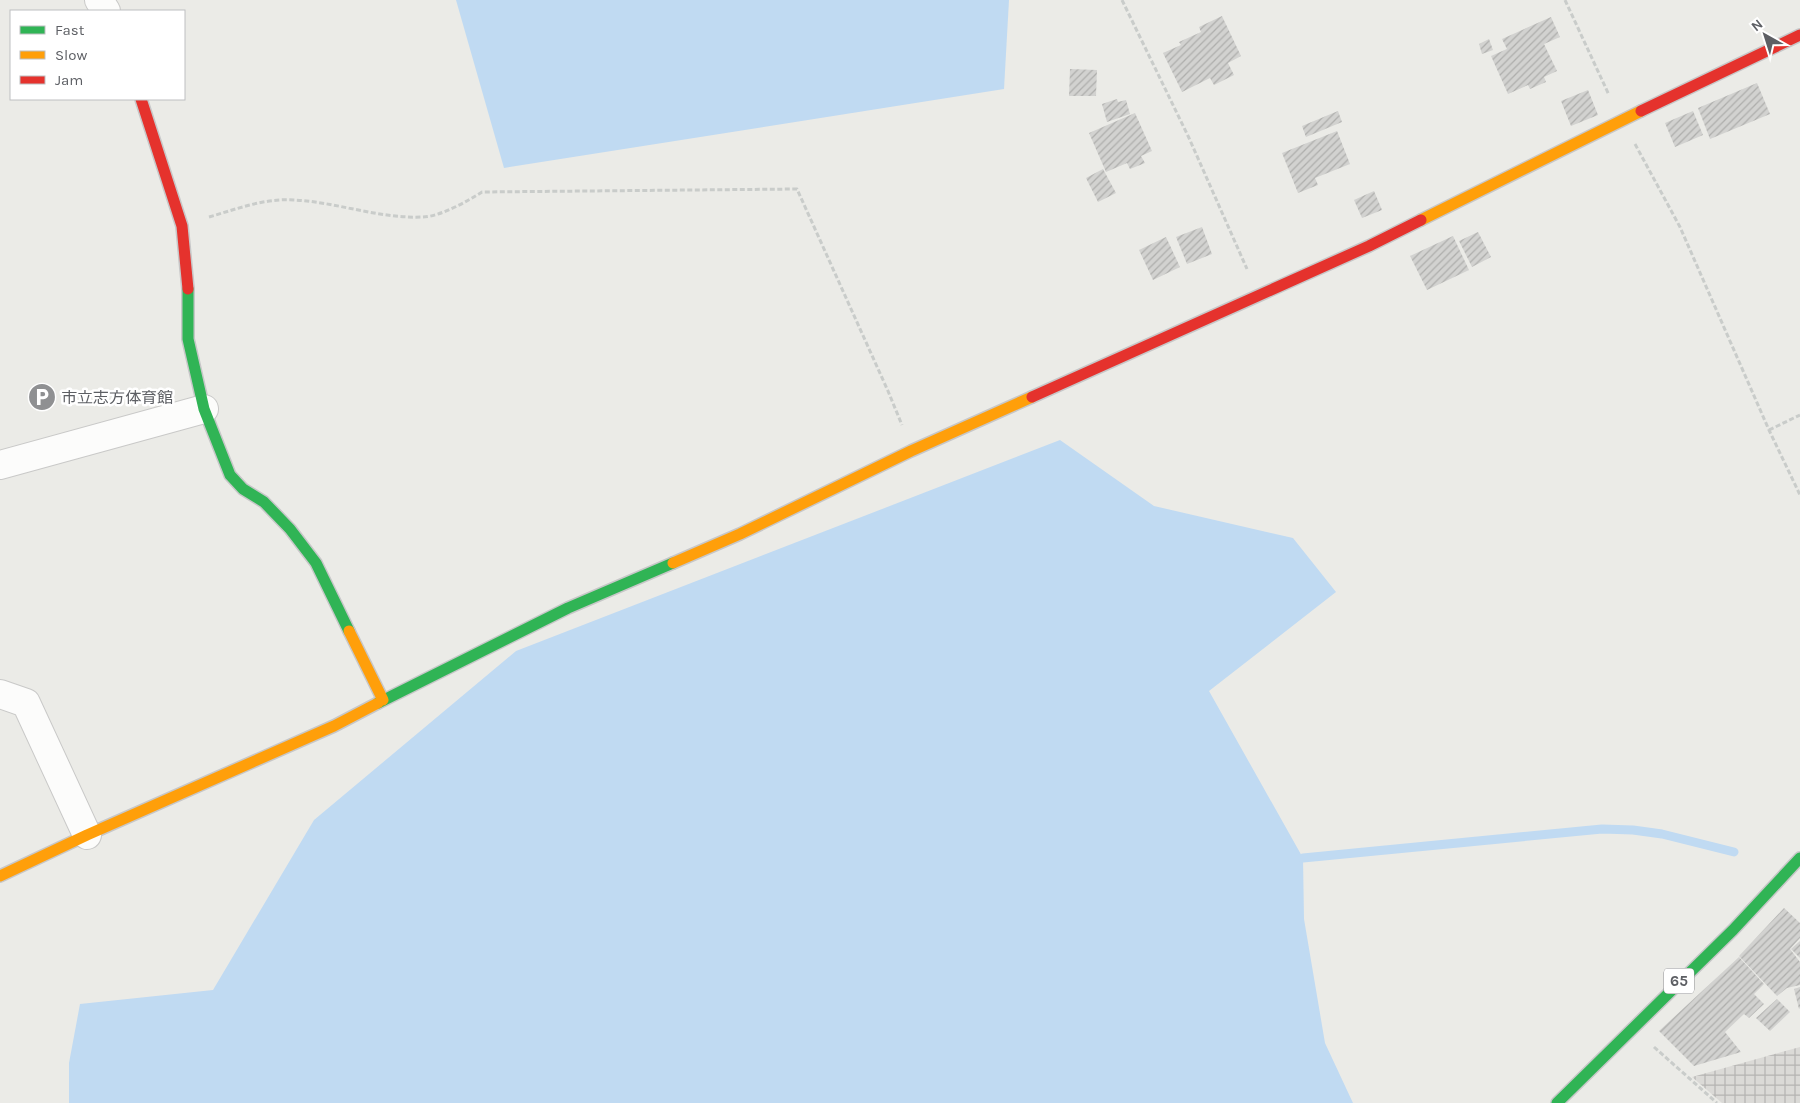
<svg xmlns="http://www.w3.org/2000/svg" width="1800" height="1103" font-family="Karla,'Noto Sans JP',sans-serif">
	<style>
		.industrial { fill: url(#industrial-grid) }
		.water { fill: #c0daf2 }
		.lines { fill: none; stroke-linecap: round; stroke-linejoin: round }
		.stream { stroke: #c0daf2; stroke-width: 9 }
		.building { fill: url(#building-hatch) }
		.street-casing { stroke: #c9c9c8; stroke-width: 30 }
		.fast-casing { stroke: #c7c7c8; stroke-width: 14 }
		.slow-casing { stroke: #c7c7c8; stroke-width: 14 }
		.jam-casing { stroke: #c7c7c8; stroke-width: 14 }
		.path { stroke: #c9ccca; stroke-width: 3; stroke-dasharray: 5 2.5; stroke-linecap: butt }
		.street { stroke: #fcfcfb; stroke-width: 28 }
		.fast { stroke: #30b455; stroke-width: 11 }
		.slow { stroke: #ff9f0a; stroke-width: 11 }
		.jam { stroke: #e5322d; stroke-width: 11 }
		.labels { text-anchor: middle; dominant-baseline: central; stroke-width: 5; stroke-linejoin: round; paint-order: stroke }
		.shield { fill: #fff; stroke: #8e8f92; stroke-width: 1 }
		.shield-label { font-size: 15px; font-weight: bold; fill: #5d5f64 }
		.poi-label { font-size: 16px; fill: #5d5f64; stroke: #fff; text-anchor: start }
	</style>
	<defs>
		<pattern id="industrial-grid" width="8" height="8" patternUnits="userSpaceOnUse" patternTransform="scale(1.25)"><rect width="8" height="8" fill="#dbdad7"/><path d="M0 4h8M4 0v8" fill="none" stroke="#b5b4b2"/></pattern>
		<pattern id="building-hatch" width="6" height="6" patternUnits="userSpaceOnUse" patternTransform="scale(1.25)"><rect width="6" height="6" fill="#d2d2d0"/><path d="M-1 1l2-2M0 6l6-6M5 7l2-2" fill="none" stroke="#aeaeac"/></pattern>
	</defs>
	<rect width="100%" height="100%" fill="#ebebe7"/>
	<polygon class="industrial" points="1800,1047 1800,1103 1722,1103 1692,1077"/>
	<g class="water">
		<polygon points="456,0 1009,0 1004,89 504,168"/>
		<polygon points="1060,440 1154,506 1293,538 1336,592 1209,691 1303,858 1304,919 1325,1043 1353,1103 69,1103 69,1063 80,1004 213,990 314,820 516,651"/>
	</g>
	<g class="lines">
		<polyline class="stream" points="1303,858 1602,829 1633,830 1662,834 1734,852"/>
	</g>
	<g class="building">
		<polygon points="1222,16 1241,56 1228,63 1234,75 1214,85 1210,78 1182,92 1163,53 1181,45 1179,42 1201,32 1199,27"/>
		<polygon points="1551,17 1560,37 1544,44 1557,71 1544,77 1546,82 1530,89 1528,85 1508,94 1491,56 1507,49 1502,39"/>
		<polygon points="1489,39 1493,50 1482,54 1479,44"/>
		<polygon points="1070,69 1097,70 1096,96 1069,96"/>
		<polygon points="1757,83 1770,114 1710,139 1698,108"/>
		<polygon points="1588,90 1598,115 1571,126 1561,101"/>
		<polygon points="1117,99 1118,102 1126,100 1130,114 1107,122 1102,104"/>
		<polygon points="1338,111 1342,122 1306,137 1302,126"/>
		<polygon points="1693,111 1703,135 1675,147 1665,123"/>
		<polygon points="1135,113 1152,151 1141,156 1145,163 1130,169 1127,163 1106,172 1089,133"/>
		<polygon points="1337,131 1350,164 1315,178 1318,185 1298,193 1282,153"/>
		<polygon points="1103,169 1116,193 1098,202 1086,178"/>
		<polygon points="1374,191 1382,210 1362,218 1354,200"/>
		<polygon points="1202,227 1212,254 1187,264 1176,237"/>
		<polygon points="1478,232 1491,257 1472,267 1459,241"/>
		<polygon points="1453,236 1469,270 1427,290 1410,256"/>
		<polygon points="1166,237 1180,267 1153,280 1139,250"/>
		<polygon points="1784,908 1800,923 1800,938 1790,949 1800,962 1800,985 1787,988 1777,996 1739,956"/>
		<polygon points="1800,941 1800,958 1791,949"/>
		<polygon points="1739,957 1764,984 1754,994 1764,1004 1749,1018 1744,1014 1725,1032 1741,1052 1694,1066 1659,1031"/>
		<polygon points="1800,987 1800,1008 1799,1009 1794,989"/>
		<polygon points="1777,999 1790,1012 1770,1031 1756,1018"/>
	</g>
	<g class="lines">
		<g class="street-casing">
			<g id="street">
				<polyline points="99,0 106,11"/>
				<polyline points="0,465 204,409"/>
				<polyline points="0,694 26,703 87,835"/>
			</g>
		</g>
		<g class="fast-casing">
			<g id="fast">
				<polyline points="188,289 188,339 204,409 230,475 243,489 264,502 290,529 316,563 349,631"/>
				<polyline points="378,703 568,608 673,563"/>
				<polyline points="1557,1103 1733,930 1800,858"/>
			</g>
		</g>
		<g class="slow-casing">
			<g id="slow">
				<polyline points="1421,220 1641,111"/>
				<polyline points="673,563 740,534 911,451 1032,397"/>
				<polyline points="349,631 383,700"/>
				<polyline points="0,876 87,835 334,726 378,703"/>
			</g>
		</g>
		<g class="jam-casing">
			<g id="jam">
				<polyline points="141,99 182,226 188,289"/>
				<polyline points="1641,111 1800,35"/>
				<polyline points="1032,397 1369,246 1421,220"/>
			</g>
		</g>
		<g class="path">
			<polyline points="1122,0 1189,138 1247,269"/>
			<polyline points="1565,0 1609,95"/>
			<polyline points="1635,144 1680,227 1769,430 1800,495"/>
			<path d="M209,217C237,209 264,198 294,200C337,202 379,219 423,217C439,217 468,201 482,192L797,189L888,391L902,425"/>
			<polyline points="1769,430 1800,415"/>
			<polyline points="1654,1047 1717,1103"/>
		</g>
		<use href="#street" class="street"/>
		<use href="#fast" class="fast"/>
		<use href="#slow" class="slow"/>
		<use href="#jam" class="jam"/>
	</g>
	<defs>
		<g id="parking-disc" transform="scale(1.4375)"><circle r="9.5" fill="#8f9092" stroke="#fff"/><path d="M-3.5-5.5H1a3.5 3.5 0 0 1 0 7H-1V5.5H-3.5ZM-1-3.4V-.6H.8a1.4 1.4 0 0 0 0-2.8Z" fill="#fff"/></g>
	</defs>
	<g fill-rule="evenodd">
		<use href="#parking-disc" x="42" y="397"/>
	</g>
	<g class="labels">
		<rect class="shield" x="1664" y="968.5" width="30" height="25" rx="4"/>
		<g class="shield-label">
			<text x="1679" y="981">65</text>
		</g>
		<g class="poi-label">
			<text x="61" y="397">市立志方体育館</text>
		</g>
	</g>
	<rect x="10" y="10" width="175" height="90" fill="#ffffff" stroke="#bebfc1"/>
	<rect x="20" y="26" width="25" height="8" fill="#30b455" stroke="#bebfc1"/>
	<text x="55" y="35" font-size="15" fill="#5d5f64">Fast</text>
	<rect x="20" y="51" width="25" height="8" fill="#ff9f0a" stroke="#bebfc1"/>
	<text x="55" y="60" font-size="15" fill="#5d5f64">Slow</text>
	<rect x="20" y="76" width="25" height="8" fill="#e5322d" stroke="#bebfc1"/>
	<text x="55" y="85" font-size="15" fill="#5d5f64">Jam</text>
	<g transform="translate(1765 35) rotate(321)" stroke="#ffffff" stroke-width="4" paint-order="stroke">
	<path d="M0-4L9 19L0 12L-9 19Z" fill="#5d5f64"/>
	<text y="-8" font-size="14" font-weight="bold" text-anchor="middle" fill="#5d5f64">N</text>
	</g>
</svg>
